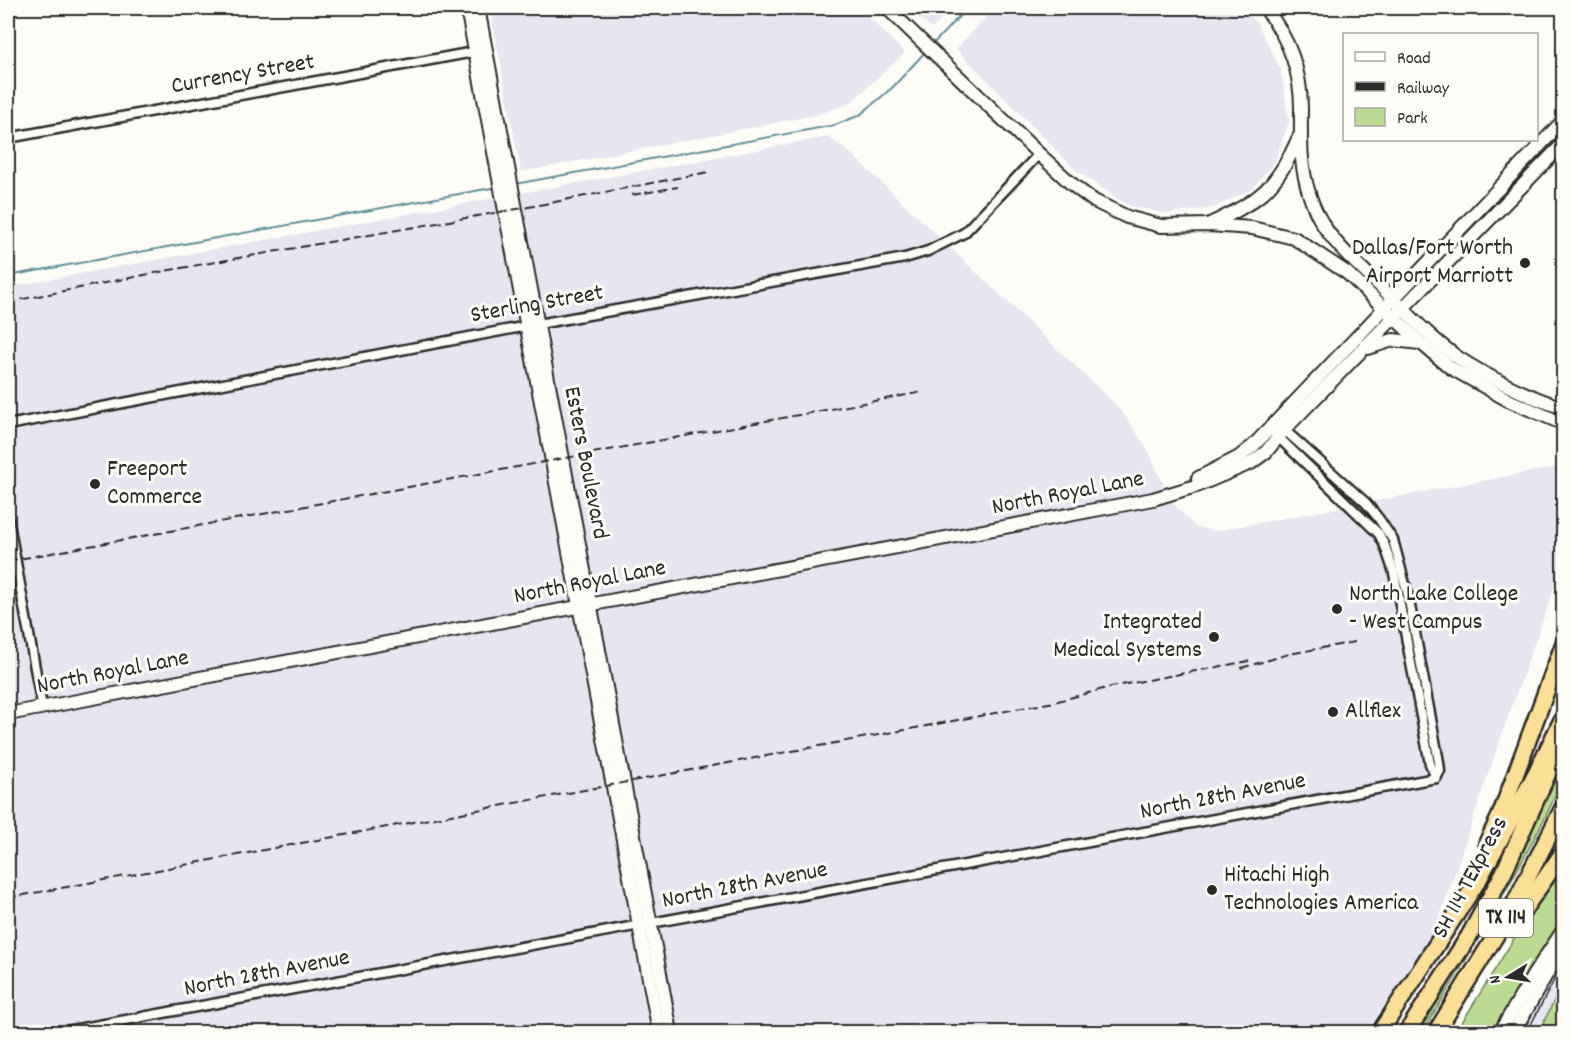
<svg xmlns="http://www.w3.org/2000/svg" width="1571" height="1040" font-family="Dekko,sans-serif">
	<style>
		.built { fill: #e8e5f0 }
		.green { fill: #bbda93; stroke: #73825f; stroke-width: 1.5 }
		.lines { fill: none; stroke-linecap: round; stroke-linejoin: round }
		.stream { stroke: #608f97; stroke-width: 2 }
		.street-casing { stroke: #2b2b2b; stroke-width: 13 }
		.secondary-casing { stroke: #2b2b2b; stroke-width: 16 }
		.highway-casing { stroke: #2b2b2b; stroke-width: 20 }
		.street { stroke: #fdfcf7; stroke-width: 8 }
		.secondary { stroke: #fdfcf7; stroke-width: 12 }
		.highway { stroke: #fadf96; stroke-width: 15 }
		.tram { stroke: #2b2b2b; stroke-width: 1.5 }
		.rail { stroke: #2b2b2b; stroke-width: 2; stroke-dasharray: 9 4.5; stroke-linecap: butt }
		.poi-dot { fill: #2b2b2b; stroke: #fdfcf7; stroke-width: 2 }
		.labels { text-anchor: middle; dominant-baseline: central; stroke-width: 6; stroke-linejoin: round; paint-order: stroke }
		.shield { fill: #fdfcf7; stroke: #6a6a68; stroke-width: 1.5 }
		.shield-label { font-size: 22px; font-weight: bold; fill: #2b2b2b }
		.street-label { font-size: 24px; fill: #2b2b2b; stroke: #fdfcf7 }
		.poi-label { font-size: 24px; fill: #2b2b2b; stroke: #fdfcf7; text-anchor: start }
	</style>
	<rect width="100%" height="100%" fill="#fdfcf7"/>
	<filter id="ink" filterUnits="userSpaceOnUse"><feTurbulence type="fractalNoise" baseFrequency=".0167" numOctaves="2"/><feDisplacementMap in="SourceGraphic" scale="12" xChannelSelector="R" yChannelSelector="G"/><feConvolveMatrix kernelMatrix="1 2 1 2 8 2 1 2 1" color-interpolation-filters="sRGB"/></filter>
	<g filter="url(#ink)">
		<g class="built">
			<polygon points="490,8 860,8 905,53 849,104 816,115 521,172"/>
			<polygon points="908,8 952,8 932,29"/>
			<polygon points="995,8 1241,8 1257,23 1281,70 1289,122 1275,161 1252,189 1213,208 1167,214 1127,205 1076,170 956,49"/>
			<polygon points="828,137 846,149 1113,402 1127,418 1149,452 1172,502 1195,527 1215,531 1563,466 1563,563 1504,728 1433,937 1366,1032 8,1032 8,287"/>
			<polygon points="1563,955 1563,982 1539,1032 1520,1032"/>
		</g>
		<g class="green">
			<path d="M1563,759C1563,791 1541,824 1527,852C1494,914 1459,973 1422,1032H1411L1489,907L1540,810Z"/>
			<polygon points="1563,860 1563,921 1495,1032 1456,1032"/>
			<polygon points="1563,982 1563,1032 1539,1032"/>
		</g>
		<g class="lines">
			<g class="stream">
				<polyline points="932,45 967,8"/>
				<polyline points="515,184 835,125 860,115 893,87 926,51"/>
				<polyline points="8,276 497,187"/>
			</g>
			<g class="street-casing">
				<g id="street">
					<polyline points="8,138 479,51"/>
					<polyline points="8,425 527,326 905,258 928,251 964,233 1039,154"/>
					<polyline points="1280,426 1366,503 1379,519 1393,540 1408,595 1439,762 1440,771 1436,778"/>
					<polyline points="1275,434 1379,534 1385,546 1394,573 1430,764 1436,778"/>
					<polyline points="8,518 42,707"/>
					<polyline points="61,1032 1436,778"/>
				</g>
			</g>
			<g class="secondary-casing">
				<g id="secondary">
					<polyline points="467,8 659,1032"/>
					<polyline points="478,8 671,1032"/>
					<polyline points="887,8 1039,154 1074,186 1094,201 1127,217 1161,226 1209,225 1252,228 1294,238 1347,273 1422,344 1451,368 1508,400 1564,424"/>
					<path d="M1265,8C1288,37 1301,71 1301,108C1301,128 1300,148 1303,167C1312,225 1337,245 1377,283C1403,308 1427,336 1457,357C1485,376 1531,398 1564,408"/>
					<path d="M1210,224C1260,201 1277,187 1299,137"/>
					<polyline points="1368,348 1393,340 1420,343"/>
					<polyline points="1198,478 1239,457 1253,446 1564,120"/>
					<polyline points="8,714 1153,499 1199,485 1251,463 1266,452 1284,430 1564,143"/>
					<polyline points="1500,1032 1534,974 1564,929"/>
					<polyline points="1514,1032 1546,975 1564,948"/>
				</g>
			</g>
			<g class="highway-casing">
				<g id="highway">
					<polyline points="1487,843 1500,816 1564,643"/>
					<polyline points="1511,928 1564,851"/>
					<polyline points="1380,1032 1479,879 1537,771 1564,716"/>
					<polyline points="1407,1032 1469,936 1504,872 1556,755"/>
					<polyline points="1436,1032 1509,914 1564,806"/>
				</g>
			</g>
			<use href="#street" class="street"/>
			<use href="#secondary" class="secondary"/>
			<use href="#highway" class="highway"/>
			<polyline class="tram" points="1527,1032 1564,961"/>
			<g class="rail">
				<polyline points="632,195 678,187"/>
				<polyline points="8,302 170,270 534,206 708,172"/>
				<polyline points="8,561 923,392"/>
				<polyline points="1241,668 1289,654 1355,642"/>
				<polyline points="8,898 1054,702 1111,687 1249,661"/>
			</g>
		</g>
	</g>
	<g class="poi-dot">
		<circle cx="1525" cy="263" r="6"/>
		<circle cx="95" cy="484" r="6"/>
		<circle cx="1337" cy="609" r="6"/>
		<circle cx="1214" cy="637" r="6"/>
		<circle cx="1333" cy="712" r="6"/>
		<circle cx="1212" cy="890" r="6"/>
	</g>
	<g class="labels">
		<rect class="shield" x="1479" y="899" width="54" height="38" rx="4.5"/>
		<g class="shield-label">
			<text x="1506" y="918">TX 114</text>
		</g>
		<g class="street-label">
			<text transform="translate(243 75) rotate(-10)">Currency Street</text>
			<text transform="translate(537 305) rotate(-10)">Sterling Street</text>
			<text transform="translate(585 463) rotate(79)">Esters Boulevard</text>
			<text transform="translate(1068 494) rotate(-11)">North Royal Lane</text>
			<text transform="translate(590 583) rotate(-11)">North Royal Lane</text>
			<text transform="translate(113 673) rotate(-11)">North Royal Lane</text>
			<text transform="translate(1223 797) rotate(-11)">North 28th Avenue</text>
			<text transform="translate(1471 878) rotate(-62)">SH 114 TEXpress</text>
			<text transform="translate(745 886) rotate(-11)">North 28th Avenue</text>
			<text transform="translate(267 974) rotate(-11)">North 28th Avenue</text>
		</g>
		<g class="poi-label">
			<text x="1513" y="249" text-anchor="end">Dallas/Fort Worth<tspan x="1513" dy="28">Airport Marriott</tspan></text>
			<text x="107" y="470">Freeport<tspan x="107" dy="28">Commerce</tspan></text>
			<text x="1349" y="595">North Lake College<tspan x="1349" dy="28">- West Campus</tspan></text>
			<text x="1202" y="623" text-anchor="end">Integrated<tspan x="1202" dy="28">Medical Systems</tspan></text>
			<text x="1345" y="712">Allflex</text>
			<text x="1224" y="876">Hitachi High<tspan x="1224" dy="28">Technologies America</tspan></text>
		</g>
	</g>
	<rect width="1571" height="1040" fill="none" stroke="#fdfcf7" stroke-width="30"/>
	<rect x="15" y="15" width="1541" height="1010" fill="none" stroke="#2b2b2b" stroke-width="2" filter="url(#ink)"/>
	<rect x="1343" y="33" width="195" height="108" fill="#fdfcf7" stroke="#a9a8a5" stroke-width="1.5"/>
	<rect x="1355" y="52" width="30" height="9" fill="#fdfcf7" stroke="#a9a8a5" stroke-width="1.5"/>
	<text x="1397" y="63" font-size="18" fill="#2b2b2b">Road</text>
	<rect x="1355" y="82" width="30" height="9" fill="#2b2b2b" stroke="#a9a8a5" stroke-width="1.5"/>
	<text x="1397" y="93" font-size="18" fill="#2b2b2b">Railway</text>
	<rect x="1355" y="108" width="30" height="18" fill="#bbda93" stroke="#a9a8a5" stroke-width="1.5"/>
	<text x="1397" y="123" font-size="18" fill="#2b2b2b">Park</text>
	<g transform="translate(1508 977) rotate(259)" stroke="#fdfcf7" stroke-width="4.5" paint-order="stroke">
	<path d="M0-4.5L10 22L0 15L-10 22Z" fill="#2b2b2b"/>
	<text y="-9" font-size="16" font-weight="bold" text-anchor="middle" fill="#2b2b2b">N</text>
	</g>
</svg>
